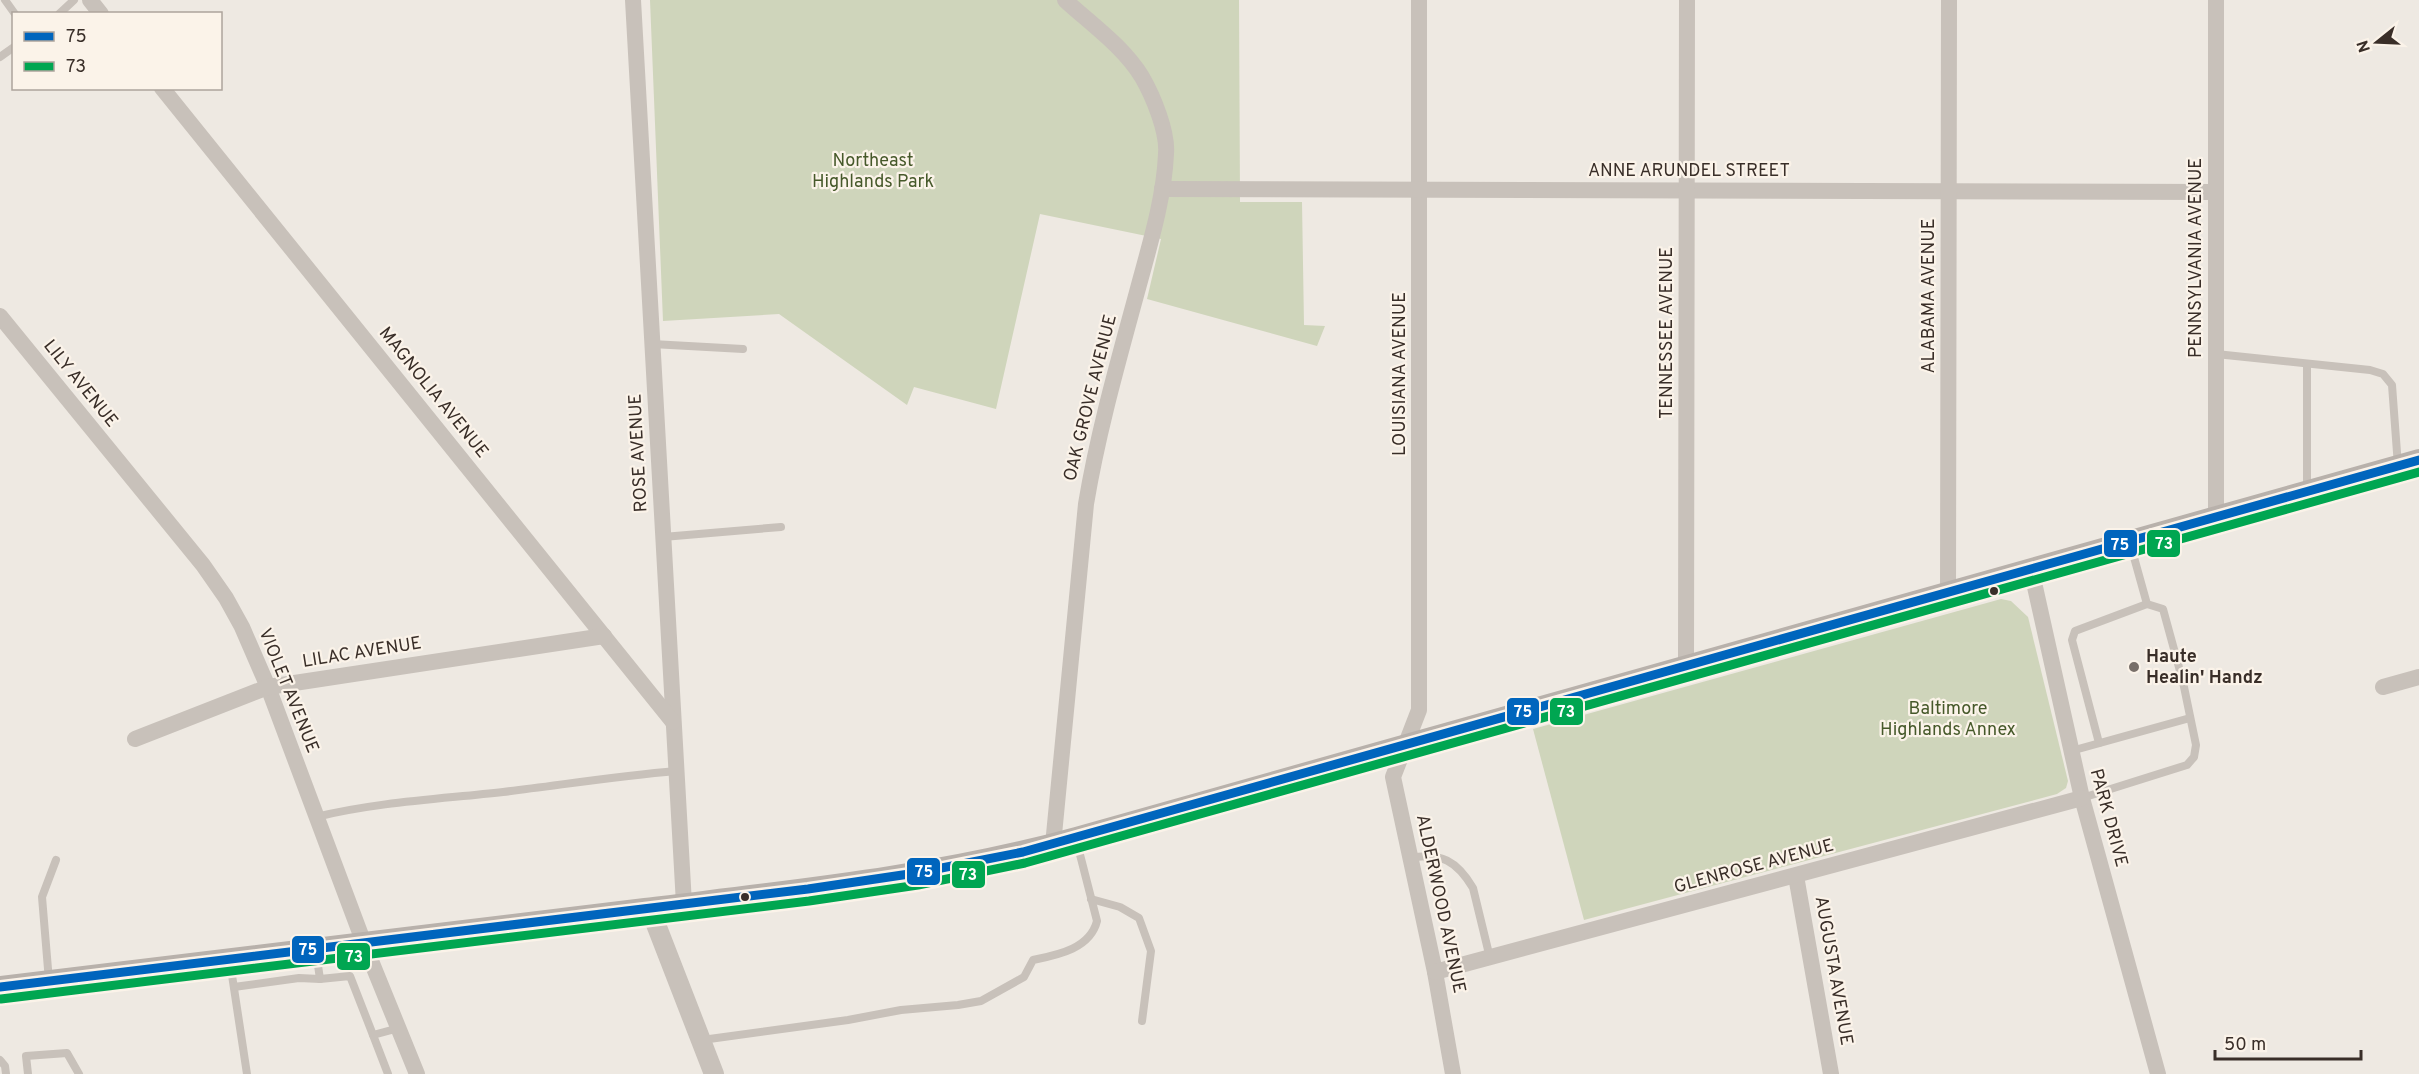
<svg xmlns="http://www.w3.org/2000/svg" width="2419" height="1074" font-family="Overpass,sans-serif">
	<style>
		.green { fill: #cfd5bb }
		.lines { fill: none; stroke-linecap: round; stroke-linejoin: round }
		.service { stroke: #c8c1ba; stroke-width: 8 }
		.minor { stroke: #c8c1ba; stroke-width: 16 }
		.tertiary { stroke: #c8c1ba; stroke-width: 20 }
		.secondary { stroke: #b8b1ab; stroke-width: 22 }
		.bus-1-casing { stroke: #fbf3e9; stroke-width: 14 }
		.bus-2-casing { stroke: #fbf3e9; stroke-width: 14 }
		.bus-1 { stroke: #0065bd; stroke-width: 9 }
		.bus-2 { stroke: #00a651; stroke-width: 9 }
		.bus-dot { fill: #392e28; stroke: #fbf3e9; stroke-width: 2 }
		.poi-dot { fill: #786f69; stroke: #fbf3e9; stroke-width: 2 }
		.labels { text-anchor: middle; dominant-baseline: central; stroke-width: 4.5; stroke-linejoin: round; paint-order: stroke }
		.park-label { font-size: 18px; fill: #46592a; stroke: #fbf3e9 }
		.street-label { font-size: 18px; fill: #392e28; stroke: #fbf3e9 }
		.poi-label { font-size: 18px; font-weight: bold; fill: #392e28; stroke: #fbf3e9; text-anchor: start }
		.line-badge { stroke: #fbf3e9; stroke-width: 2 }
		.badge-label { font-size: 16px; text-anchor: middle; font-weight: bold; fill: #fff }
	</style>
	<rect width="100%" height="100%" fill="#eee9e2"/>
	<g class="green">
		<polygon points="650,0 1239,0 1240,202 1302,202 1304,325 1325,326 1317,346 1147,299 1161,239 1040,214 996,409 914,387 907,405 779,314 663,321"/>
		<polygon points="2001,599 2011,601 2028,617 2068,781 2066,788 2057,794 1584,920 1533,729"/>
	</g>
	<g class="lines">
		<g class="service">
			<polyline points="5,0 15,14"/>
			<polyline points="59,14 74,0"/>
			<polyline points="0,57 14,47"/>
			<polyline points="652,344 743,349"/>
			<polyline points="2216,354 2370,370 2383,374 2392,385 2398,466"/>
			<polyline points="2307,364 2307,489"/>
			<polyline points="663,537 781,527"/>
			<polyline points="2099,743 2072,640 2075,631 2147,604"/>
			<polyline points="2071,751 2190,718"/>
			<polyline points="2082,798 2187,765 2194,757 2196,745 2183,682 2163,609 2147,604 2130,543"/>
			<path d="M316,817C377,802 441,799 503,792C561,785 618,776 676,771"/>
			<path d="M1410,858C1441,852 1457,861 1473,888L1490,958"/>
			<polyline points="1091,899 1120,907 1139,918 1151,951 1142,1021"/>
			<polyline points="316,952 320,979"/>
			<polyline points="230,962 247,1074"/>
			<polyline points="49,981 42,897 56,860"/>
			<polyline points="234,987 299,978 320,979 350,976 373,1035"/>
			<path d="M702,1040L848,1020L901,1010L958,1005L981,1001L1024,977L1033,960C1057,955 1090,949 1097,921L1076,839"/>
			<polyline points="0,1060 5,1066 6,1074"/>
			<polyline points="28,1074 26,1056 67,1053 79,1074"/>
			<polyline points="388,1074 373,1035 399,1028"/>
		</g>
		<g class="minor">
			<polyline points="90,0 101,14"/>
			<polyline points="633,0 684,904"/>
			<polyline points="1419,0 1419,710 1393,777 1435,972 1453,1074"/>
			<polyline points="162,88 673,722"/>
			<polyline points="1162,189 2216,192"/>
			<polyline points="0,316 203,565 226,598 242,627 268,687 365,946 417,1074"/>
			<polyline points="2216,516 2216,0"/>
			<polyline points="2031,569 2082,798 2158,1074"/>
			<polyline points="1948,593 1949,0"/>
			<polyline points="1686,667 1687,0"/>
			<polyline points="2383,687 2419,677"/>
			<polyline points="135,739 268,687 604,636"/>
			<path d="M1053,845L1086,504C1098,432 1118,362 1137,292C1149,247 1164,200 1166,154C1168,132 1153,96 1142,77C1123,46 1091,24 1065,0"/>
			<polyline points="1796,876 1831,1074"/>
			<polyline points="1435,972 2082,798"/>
		</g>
		<polyline class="tertiary" points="650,909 714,1074"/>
		<path class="secondary" d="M0,987C215,963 430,937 645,909C790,891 935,877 1076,838L2419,460"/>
		<g class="bus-1-casing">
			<polyline id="bus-1" points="0,987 808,889 916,873 1023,852 2419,460"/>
		</g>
		<g class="bus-2-casing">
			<polyline id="bus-2" points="1,999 809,901 918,885 1025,863 2419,472"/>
		</g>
		<use href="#bus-1" class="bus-1"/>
		<use href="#bus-2" class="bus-2"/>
	</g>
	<g class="bus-dot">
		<circle cx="1994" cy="591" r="5"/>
		<circle cx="745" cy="897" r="5"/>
	</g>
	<circle class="poi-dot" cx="2134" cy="667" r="6"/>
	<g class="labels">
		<g class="park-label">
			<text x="873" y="161">Northeast<tspan x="873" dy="21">Highlands Park</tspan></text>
			<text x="1948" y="709">Baltimore<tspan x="1948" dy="21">Highlands Annex</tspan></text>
		</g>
		<g class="street-label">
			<text x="1689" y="171">ANNE ARUNDEL STREET</text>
			<text transform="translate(2196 258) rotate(-90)">PENNSYLVANIA AVENUE</text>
			<text transform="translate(1929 296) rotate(-90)">ALABAMA AVENUE</text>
			<text transform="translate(1667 333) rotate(-90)">TENNESSEE AVENUE</text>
			<text transform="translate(1400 374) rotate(-90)">LOUISIANA AVENUE</text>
			<text transform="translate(80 384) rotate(51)">LILY AVENUE</text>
			<text transform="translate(433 393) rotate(51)">MAGNOLIA AVENUE</text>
			<text transform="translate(1091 398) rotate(-76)">OAK GROVE AVENUE</text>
			<text transform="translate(639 453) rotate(-93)">ROSE AVENUE</text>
			<text transform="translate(362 653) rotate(-9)">LILAC AVENUE</text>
			<text transform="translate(288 691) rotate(68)">VIOLET AVENUE</text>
			<text transform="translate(2108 818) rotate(75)">PARK DRIVE</text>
			<text transform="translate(1754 867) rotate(-15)">GLENROSE AVENUE</text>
			<text transform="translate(1440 904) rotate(78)">ALDERWOOD AVENUE</text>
			<text transform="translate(1833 971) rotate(80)">AUGUSTA AVENUE</text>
		</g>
		<g class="poi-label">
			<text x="2146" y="657">Haute<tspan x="2146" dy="21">Healin' Handz</tspan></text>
		</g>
	</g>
	<g class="line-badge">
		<rect x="2146" y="529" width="35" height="29" rx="6" fill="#00a651"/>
		<rect x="2103" y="529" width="35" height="29" rx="6" fill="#0065bd"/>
		<rect x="1549" y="697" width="35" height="29" rx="6" fill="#00a651"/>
		<rect x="1506" y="697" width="34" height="29" rx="6" fill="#0065bd"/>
		<rect x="906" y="857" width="35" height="29" rx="6" fill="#0065bd"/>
		<rect x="951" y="860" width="35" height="29" rx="6" fill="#00a651"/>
		<rect x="291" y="935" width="34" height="29" rx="6" fill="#0065bd"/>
		<rect x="336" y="942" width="35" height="29" rx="6" fill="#00a651"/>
	</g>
	<g class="badge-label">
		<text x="2164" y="549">73</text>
		<text x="2120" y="550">75</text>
		<text x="1566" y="717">73</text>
		<text x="1523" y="717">75</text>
		<text x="924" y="877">75</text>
		<text x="968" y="880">73</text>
		<text x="308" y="955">75</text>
		<text x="354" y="962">73</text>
	</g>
	<rect x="12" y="12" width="210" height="78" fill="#fbf3e9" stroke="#ada49c" stroke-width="1.5"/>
	<rect x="24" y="32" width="30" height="9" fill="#0065bd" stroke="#ada49c" stroke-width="1.5"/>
	<text x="66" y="42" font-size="18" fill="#392e28">75</text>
	<rect x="24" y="62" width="30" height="9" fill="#00a651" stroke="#ada49c" stroke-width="1.5"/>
	<text x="66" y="72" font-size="18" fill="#392e28">73</text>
	<g transform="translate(2377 42) rotate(252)" stroke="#fbf3e9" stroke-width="4.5" paint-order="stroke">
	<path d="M0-4.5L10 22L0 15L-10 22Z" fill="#392e28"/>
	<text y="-9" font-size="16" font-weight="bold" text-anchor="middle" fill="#392e28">N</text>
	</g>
	<path d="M2215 1050v9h146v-9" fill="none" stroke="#392e28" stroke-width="3"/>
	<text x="2224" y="1050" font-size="18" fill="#392e28" stroke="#fbf3e9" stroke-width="4.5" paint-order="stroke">50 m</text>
</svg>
